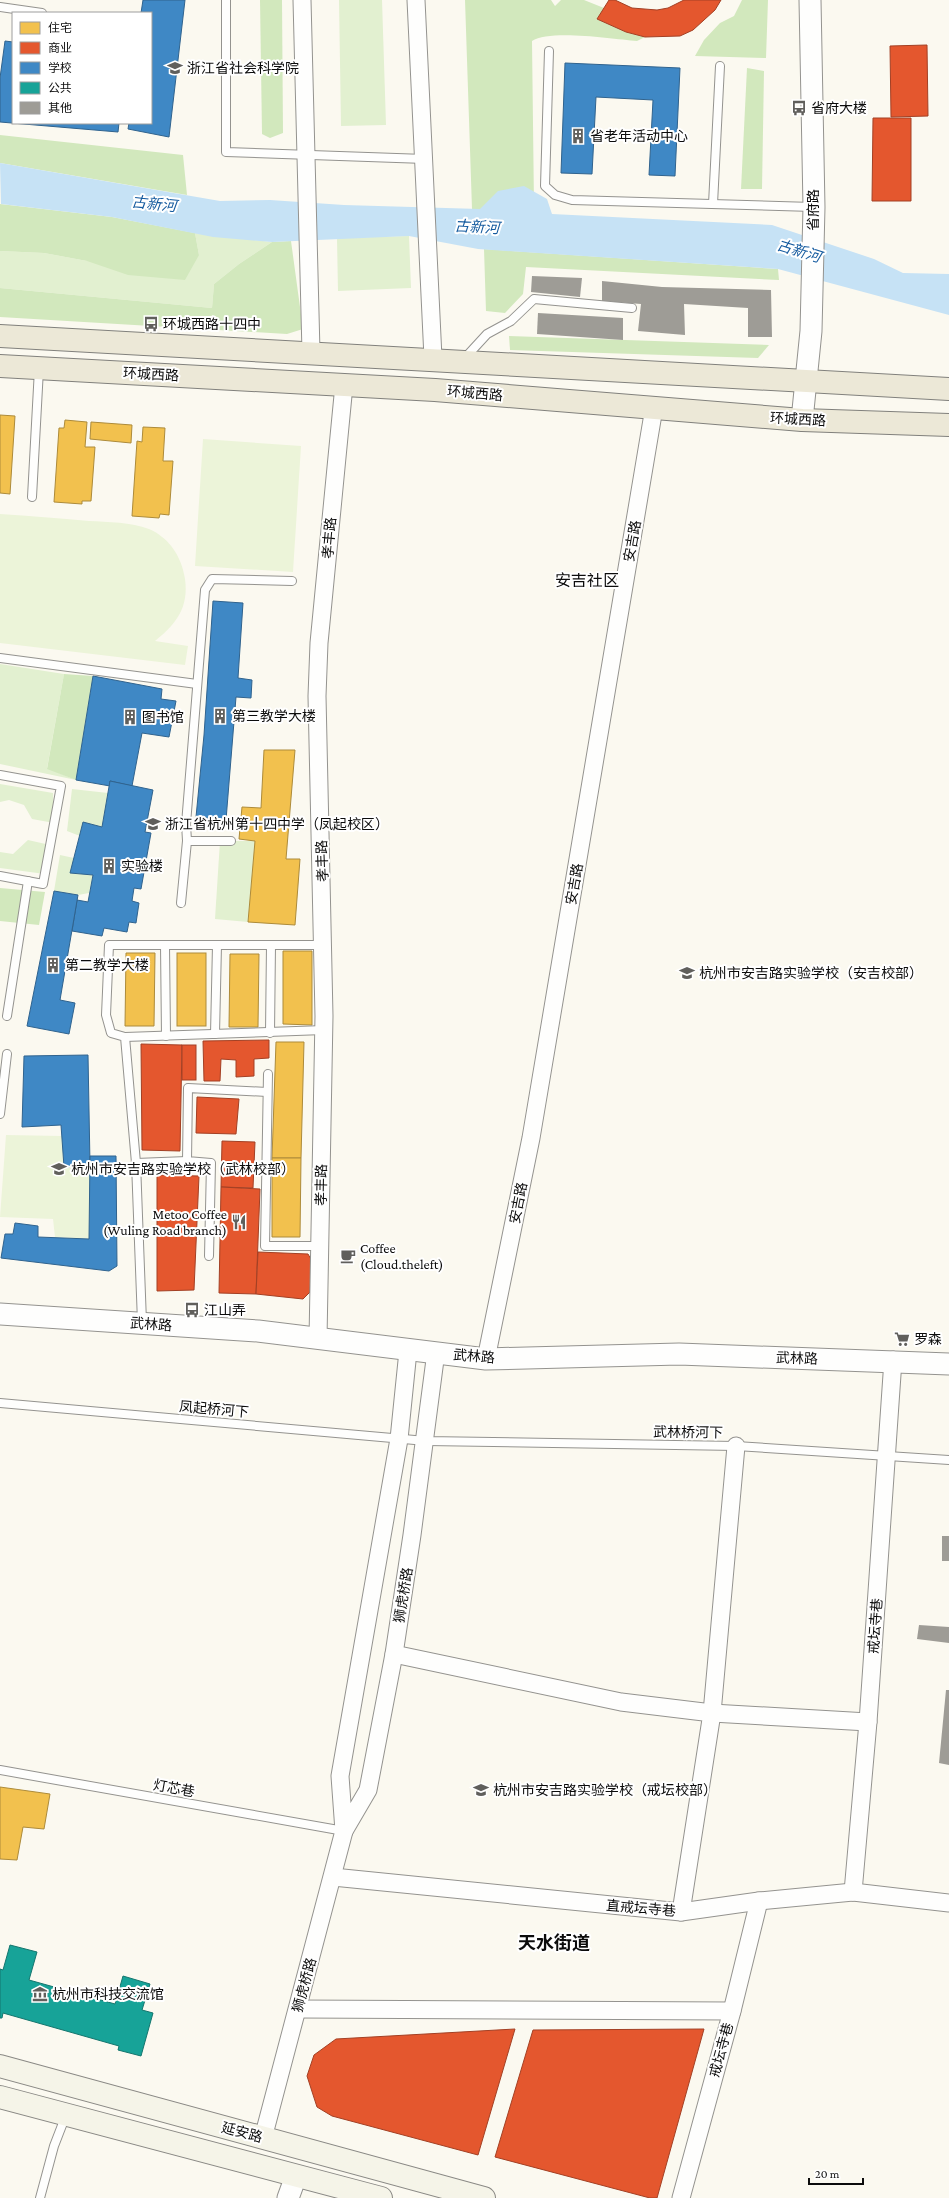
<svg xmlns="http://www.w3.org/2000/svg" width="949" height="2198" font-family="'Crimson Pro','Noto Sans SC',serif">
	<style>
		.green { fill: #e2f0d0 }
		.forest { fill: #d2e8bd }
		.pitch { fill: #ecf4d9 }
		.water { fill: #c6e2f5 }
		.homes { fill: #f2c14e; stroke: #ad8b3a }
		.shops { fill: #e4572e; stroke: #a34024 }
		.schools { fill: #3f88c5; stroke: #30638e }
		.public { fill: #17a398; stroke: #14766e }
		.building { fill: #9e9c96 }
		.lines { fill: none; stroke-linecap: round; stroke-linejoin: round }
		.service-casing { stroke: #94938f; stroke-width: 10 }
		.minor-casing { stroke: #94938f; stroke-width: 19 }
		.tertiary-casing { stroke: #94938f; stroke-width: 23 }
		.secondary-casing { stroke: #8a8985; stroke-width: 24 }
		.primary-casing { stroke: #81807c; stroke-width: 24 }
		.service { stroke: #fefefd; stroke-width: 8 }
		.minor { stroke: #fefefd; stroke-width: 17 }
		.tertiary { stroke: #fefefd; stroke-width: 21 }
		.secondary { stroke: #f5f4e8; stroke-width: 22 }
		.primary { stroke: #ece8d7; stroke-width: 22 }
		.labels { text-anchor: middle; dominant-baseline: central; stroke-width: 4; stroke-linejoin: round; paint-order: stroke }
		.poi-label { font-size: 14px; fill: #0c0c0c; stroke: #fff; text-anchor: start }
		.street-label { font-size: 14px; fill: #0c0c0c; stroke: #fff }
		.water-label { font-size: 15px; font-style: italic; fill: #155b9f; stroke: #fff }
		.quarter-label { font-size: 16px; fill: #0c0c0c; stroke: #fff }
		.district-label { font-size: 18px; font-weight: bold; fill: #0c0c0c; stroke: #fff }
	</style>
	<rect width="100%" height="100%" fill="#fbf9f0"/>
	<g class="green">
		<polygon points="339,0 382,0 386,125 341,126"/>
		<polygon points="195,233 272,242 239,264 214,284 212,308 0,288 0,251 44,253 87,261 199,255"/>
		<polygon points="409,236 411,288 338,291 337,238"/>
		<polygon points="0,664 64,674 47,768 76,780 0,764"/>
		<polygon points="0,784 53,793 54,823 32,819 24,805 9,800 0,802"/>
		<polygon points="72,789 108,793 102,827 84,823 80,836 67,831"/>
		<polygon points="28,840 50,845 45,874 0,868 0,852 13,854"/>
		<polygon points="220,841 255,841 248,922 215,919"/>
		<polygon points="60,855 74,858 71,873 93,875 89,893 78,895 54,891"/>
	</g>
	<g class="forest">
		<polygon points="260,0 282,0 283,133 270,138 262,134"/>
		<path d="M465,0H551L555,6L561,0H584L604,8L597,19L626,32L645,37L637,41C613,39 550,29 532,41L534,206L528,211L472,209Z"/>
		<polygon points="742,0 768,0 766,58 695,56 704,40 720,23 734,16"/>
		<polygon points="747,68 764,71 762,189 741,189"/>
		<polygon points="0,135 183,155 187,195 0,163"/>
		<polygon points="0,204 112,217 195,233 199,255 185,280 128,275 87,261 44,253 0,251"/>
		<polygon points="291,241 303,329 287,334 0,317 0,288 212,308 214,284 239,264 272,242"/>
		<polygon points="484,249 778,269 779,280 526,267 523,294 505,313 486,311"/>
		<polygon points="509,336 769,345 758,358 510,350"/>
		<polygon points="64,674 93,676 76,780 47,769"/>
		<polygon points="0,888 45,892 39,925 0,921"/>
	</g>
	<g class="pitch">
		<polygon points="203,439 301,446 293,572 195,566"/>
		<path d="M0,514C30,516 59,518 89,521C108,522 131,522 149,529C170,538 182,558 185,579C189,608 176,624 155,641L188,646L185,665L0,643Z"/>
		<polygon points="6,1135 62,1136 90,1165 89,1239 55,1237 53,1219 0,1217"/>
	</g>
	<polygon class="water" points="0,163 220,201 270,200 344,205 480,209 498,191 524,186 547,199 552,214 772,225 874,259 903,273 949,274 949,315 778,269 478,249 409,236 272,242 213,237 112,217 1,204"/>
	<g class="homes">
		<polygon points="0,415 15,416 10,494 0,493"/>
		<polygon points="65,420 87,422 85,447 95,447 91,501 82,501 82,504 54,502 59,428 64,428"/>
		<polygon points="91,422 132,425 131,443 90,439"/>
		<polygon points="143,427 165,428 163,461 173,461 169,515 160,514 159,518 132,516 137,441 142,442"/>
		<polygon points="264,750 295,750 286,859 300,859 295,925 248,922 255,841 239,839 242,807 261,808"/>
		<polygon points="283,951 312,951 312,1025 283,1024"/>
		<polygon points="126,953 155,953 154,1026 125,1026"/>
		<rect x="177" y="953" width="29" height="73"/>
		<polygon points="230,954 259,954 258,1027 229,1027"/>
		<polygon points="276,1042 304,1042 301,1158 272,1158"/>
		<polygon points="272,1158 301,1158 300,1237 272,1237"/>
		<polygon points="0,1787 50,1794 44,1829 23,1827 17,1860 0,1859"/>
	</g>
	<g class="shops">
		<polygon points="609,0 615,0 632,8 657,10 668,8 684,0 721,0 715,10 693,30 680,36 645,37 626,32 597,19"/>
		<polygon points="927,45 928,116 891,117 890,46"/>
		<polygon points="873,118 911,118 911,201 872,201"/>
		<polygon points="269,1040 269,1058 254,1059 254,1076 236,1077 236,1060 221,1059 220,1081 204,1081 203,1041"/>
		<polygon points="141,1044 182,1045 180,1151 142,1150"/>
		<rect x="182" y="1045" width="14" height="35"/>
		<polygon points="197,1097 239,1099 236,1134 196,1133"/>
		<polygon points="222,1141 255,1142 253,1188 221,1187"/>
		<polygon points="157,1175 199,1176 194,1290 157,1291"/>
		<polygon points="221,1187 260,1189 256,1294 219,1293"/>
		<polygon points="258,1252 308,1254 312,1261 310,1292 303,1299 256,1294"/>
		<polygon points="515,2029 478,2155 332,2116 317,2107 307,2076 314,2055 336,2039"/>
		<polygon points="704,2029 657,2198 650,2198 495,2157 533,2030"/>
	</g>
	<g class="schools">
		<polygon points="143,0 185,0 169,137 128,129 129,123 151,123 151,13 141,13"/>
		<polygon points="5,41 13,42 13,123 119,123 118,132 0,122 0,78"/>
		<polygon points="565,63 680,68 675,176 649,175 653,100 596,97 592,174 561,173"/>
		<polygon points="213,601 243,603 238,678 252,680 251,698 236,697 226,820 196,817 204,735"/>
		<polygon points="93,676 162,689 161,699 176,701 169,737 142,733 132,786 110,781 110,786 76,780"/>
		<polygon points="110,781 153,790 145,832 151,833 141,889 134,888 132,901 139,903 136,923 129,922 127,932 104,928 102,936 72,931 77,900 88,902 93,875 70,873 83,822 102,827"/>
		<polygon points="54,891 78,895 60,1000 75,1003 69,1034 27,1026"/>
		<polygon points="88,1055 90,1165 64,1167 61,1125 22,1127 24,1056"/>
		<polygon points="90,1156 116,1156 117,1266 109,1271 1,1258 5,1234 13,1234 15,1223 38,1226 38,1237 89,1239"/>
	</g>
	<polygon class="public" points="10,1945 37,1952 29,1980 115,2004 123,1976 150,1984 142,2010 153,2013 141,2056 118,2050 119,2046 3,2013 2,2018 0,2018 0,1969 3,1970"/>
	<g class="building">
		<polygon points="532,276 582,278 580,297 531,292"/>
		<polygon points="602,281 662,287 771,290 772,337 748,337 748,308 684,304 685,335 638,331 641,304 602,301"/>
		<polygon points="538,313 623,318 623,340 537,334"/>
		<rect x="942" y="1536" width="7" height="25"/>
		<polygon points="919,1625 949,1627 949,1643 917,1639"/>
		<polygon points="946,1690 949,1690 949,1765 939,1763"/>
	</g>
	<g class="lines">
		<g class="service-casing">
			<g id="service">
				<polyline points="226,0 226,152 425,159"/>
				<polyline points="0,7 42,13"/>
				<polyline points="549,51 545,186 555,195 572,200 813,207"/>
				<polyline points="713,204 720,66"/>
				<polyline points="464,359 487,334 511,321 534,299 632,308"/>
				<polyline points="32,497 39,369"/>
				<polyline points="0,658 197,684"/>
				<polyline points="0,775 61,786 43,884 0,876"/>
				<polyline points="231,841 187,841 186,824 205,590 212,579 292,581"/>
				<polyline points="181,903 187,841"/>
				<polyline points="165,945 166,1036"/>
				<polyline points="7,1016 28,881"/>
				<polyline points="270,1033 271,945"/>
				<polyline points="215,1034 217,945"/>
				<polyline points="125,1037 324,1030"/>
				<polyline points="268,1074 265,1246 320,1246"/>
				<polyline points="0,1114 7,1054"/>
				<polyline points="136,1163 187,1161"/>
				<polyline points="209,1256 211,1163 187,1161 188,1088 267,1092"/>
				<polyline points="142,1322 136,1163 125,1037 111,1033 106,1015 109,945 324,945"/>
				<polyline points="0,1403 426,1441 736,1446 949,1460"/>
				<polyline points="0,1770 344,1831"/>
				<polyline points="40,2198 54,2146 66,2115"/>
			</g>
		</g>
		<g class="minor-casing">
			<g id="minor">
				<polyline points="302,0 311,352"/>
				<polyline points="416,0 433,358"/>
				<polyline points="318,1339 324,1016 317,696 319,643 344,385"/>
				<polyline points="408,1351 399,1439 340,1776 344,1831 368,1790 394,1654 412,1535 436,1352"/>
				<polyline points="486,1359 531,1138 654,408"/>
				<polyline points="394,1654 621,1702 712,1713 868,1722"/>
				<polyline points="333,1877 681,1912 759,1901 853,1892 949,1903"/>
				<polyline points="853,1892 868,1722 893,1360"/>
				<polyline points="681,1912 712,1713 736,1446"/>
				<polyline points="298,2009 732,2011"/>
				<polyline points="263,2138 344,1831"/>
				<polyline points="681,2198 732,2011 759,1901"/>
			</g>
		</g>
		<g class="tertiary-casing">
			<g id="tertiary">
				<polyline points="802,420 811,331 814,207 810,0"/>
				<polyline points="0,1314 258,1331 486,1359 679,1354 949,1364"/>
				<polyline points="288,2198 296,2176"/>
			</g>
		</g>
		<g class="secondary-casing">
			<g id="secondary">
				<polyline points="0,2066 484,2198"/>
				<polyline points="0,2097 381,2198"/>
			</g>
		</g>
		<g class="primary-casing">
			<g id="primary">
				<polyline points="0,336 949,389"/>
				<polyline points="0,366 435,390 802,420 949,425"/>
			</g>
		</g>
		<use href="#service" class="service"/>
		<use href="#minor" class="minor"/>
		<use href="#tertiary" class="tertiary"/>
		<use href="#secondary" class="secondary"/>
		<use href="#primary" class="primary"/>
	</g>
	<defs>
		<g id="university-bare" transform="scale(1.2)"><path d="M0-5L7-2L0 1L-7-2ZM-4 1L0 2.5L4 1V4Q0 6-4 4Z" fill="#605f5c" stroke="#fff" stroke-width="2.5" paint-order="stroke"/></g>
		<g id="bus-bare" transform="scale(1.2)"><path d="M-5-6H5V4H4V6H2V4H-2V6H-4V4H-5ZM-3.5-4V0h7V-4ZM-3.5 1.2v1.5H-2V1.2ZM2 1.2v1.5H3.5V1.2Z" fill="#605f5c" stroke="#fff" stroke-width="2.5" paint-order="stroke"/></g>
		<g id="building-bare" transform="scale(1.2)"><path d="M-4-6H4V6H1V3H-1V6H-4ZM-2.5-4.3h1.7v1.8h-1.7ZM.8-4.3h1.7v1.8H.8ZM-2.5-1h1.7V.8h-1.7ZM.8-1h1.7V.8H.8Z" fill="#605f5c" stroke="#fff" stroke-width="2.5" paint-order="stroke"/></g>
		<g id="school-bare" transform="scale(1.2)"><path d="M0-5L7-2L0 1L-7-2ZM-4 1L0 2.5L4 1V4Q0 6-4 4Z" fill="#605f5c" stroke="#fff" stroke-width="2.5" paint-order="stroke"/></g>
		<g id="restaurant-bare" transform="scale(1.2)"><path d="M-5-6h1v4h1v-4h1v4h1v-4h1v5L-1.5 .5V6h-2V.5L-5-1ZM5-6V6H3V1.5H1.5Q1.5-4 5-6Z" fill="#605f5c" stroke="#fff" stroke-width="2.5" paint-order="stroke"/></g>
		<g id="cafe-bare" transform="scale(1.2)"><path d="M-5.5-4.5H6V0H3Q3 3.5 0 3.5H-2.5Q-5.5 3.5-5.5 0ZM3-3.2v2h1.7v-2ZM-6 4.5H4V6H-6Z" fill="#605f5c" stroke="#fff" stroke-width="2.5" paint-order="stroke"/></g>
		<g id="supermarket-bare" transform="scale(1.2)"><path d="M-6-5.5h2.5l.6 2H6L4.5 2H-2.5L-4.4-4H-6ZM-1.5 3.2a1.3 1.3 0 1 0 .1 0ZM3 3.2a1.3 1.3 0 1 0 .1 0Z" fill="#605f5c" stroke="#fff" stroke-width="2.5" paint-order="stroke"/></g>
		<g id="museum-bare" transform="scale(1.2)"><path d="M0-6L6-3V-2H-6V-3ZM-5-1h2V3h-2ZM-1-1h2V3h-2ZM3-1h2V3H3ZM-6 4H6V6H-6Z" fill="#605f5c" stroke="#fff" stroke-width="2.5" paint-order="stroke"/></g>
	</defs>
	<g fill-rule="evenodd">
		<use href="#university-bare" x="175" y="68"/>
		<use href="#bus-bare" x="799" y="108"/>
		<use href="#building-bare" x="578" y="136"/>
		<use href="#bus-bare" x="151" y="324"/>
		<use href="#building-bare" x="220" y="716"/>
		<use href="#building-bare" x="130" y="717"/>
		<use href="#school-bare" x="153" y="824"/>
		<use href="#building-bare" x="109" y="866"/>
		<use href="#building-bare" x="53" y="965"/>
		<use href="#school-bare" x="687" y="973"/>
		<use href="#school-bare" x="59" y="1169"/>
		<use href="#restaurant-bare" x="239" y="1222"/>
		<use href="#cafe-bare" x="348" y="1256"/>
		<use href="#bus-bare" x="192" y="1310"/>
		<use href="#supermarket-bare" x="902" y="1339"/>
		<use href="#school-bare" x="481" y="1790"/>
		<use href="#museum-bare" x="40" y="1994"/>
	</g>
	<g class="labels">
		<g class="poi-label">
			<text x="187" y="68">浙江省社会科学院</text>
			<text x="811" y="108">省府大楼</text>
			<text x="590" y="136">省老年活动中心</text>
			<text x="163" y="324">环城西路十四中</text>
			<text x="232" y="716">第三教学大楼</text>
			<text x="142" y="717">图书馆</text>
			<text x="165" y="824">浙江省杭州第十四中学（凤起校区）</text>
			<text x="121" y="866">实验楼</text>
			<text x="65" y="965">第二教学大楼</text>
			<text x="699" y="973">杭州市安吉路实验学校（安吉校部）</text>
			<text x="71" y="1169">杭州市安吉路实验学校（武林校部）</text>
			<text x="227" y="1214" text-anchor="end">Metoo Coffee<tspan x="227" dy="16">(Wuling Road branch)</tspan></text>
			<text x="360" y="1248">Coffee<tspan x="360" dy="16">(Cloud.theleft)</tspan></text>
			<text x="204" y="1310">江山弄</text>
			<text x="914" y="1339">罗森</text>
			<text x="493" y="1790">杭州市安吉路实验学校（戒坛校部）</text>
			<text x="52" y="1994">杭州市科技交流馆</text>
		</g>
		<g class="street-label">
			<text transform="translate(813 210) rotate(-90)">省府路</text>
			<text transform="translate(151 374) rotate(3)">环城西路</text>
			<text transform="translate(475 393) rotate(5)">环城西路</text>
			<text transform="translate(798 419) rotate(3)">环城西路</text>
			<text transform="translate(329 538) rotate(-85)">孝丰路</text>
			<text transform="translate(632 541) rotate(-80)">安吉路</text>
			<text transform="translate(322 861) rotate(-92)">孝丰路</text>
			<text transform="translate(574 884) rotate(-80)">安吉路</text>
			<text transform="translate(321 1185) rotate(-89)">孝丰路</text>
			<text transform="translate(518 1203) rotate(-79)">安吉路</text>
			<text transform="translate(151 1324) rotate(4)">武林路</text>
			<text transform="translate(474 1356) rotate(5)">武林路</text>
			<text transform="translate(797 1358) rotate(2)">武林路</text>
			<text transform="translate(214 1409) rotate(5)">凤起桥河下</text>
			<text transform="translate(688 1432) rotate(1)">武林桥河下</text>
			<text transform="translate(403 1595) rotate(-81)">狮虎桥路</text>
			<text transform="translate(875 1626) rotate(-86)">戒坛寺巷</text>
			<text transform="translate(174 1788) rotate(10)">灯芯巷</text>
			<text transform="translate(641 1908) rotate(5)">直戒坛寺巷</text>
			<text transform="translate(304 1985) rotate(-75)">狮虎桥路</text>
			<text transform="translate(721 2050) rotate(-75)">戒坛寺巷</text>
			<text transform="translate(242 2132) rotate(15)">延安路</text>
		</g>
		<g class="water-label">
			<text transform="translate(154 204) rotate(6)">古新河</text>
			<text transform="translate(477 227) rotate(3)">古新河</text>
			<text transform="translate(799 251) rotate(17)">古新河</text>
		</g>
		<g class="quarter-label">
			<text x="587" y="580">安吉社区</text>
		</g>
		<g class="district-label">
			<text x="554" y="1943">天水街道</text>
		</g>
	</g>
	<rect x="12" y="12" width="140" height="112" fill="#ffffff" stroke="#9e9e9e"/>
	<rect x="20" y="22" width="20" height="12" fill="#f2c14e" stroke="#9e9e9e"/>
	<text x="48" y="32" font-size="12" fill="#0c0c0c">住宅</text>
	<rect x="20" y="42" width="20" height="12" fill="#e4572e" stroke="#9e9e9e"/>
	<text x="48" y="52" font-size="12" fill="#0c0c0c">商业</text>
	<rect x="20" y="62" width="20" height="12" fill="#3f88c5" stroke="#9e9e9e"/>
	<text x="48" y="72" font-size="12" fill="#0c0c0c">学校</text>
	<rect x="20" y="82" width="20" height="12" fill="#17a398" stroke="#9e9e9e"/>
	<text x="48" y="92" font-size="12" fill="#0c0c0c">公共</text>
	<rect x="20" y="102" width="20" height="12" fill="#9e9c96" stroke="#9e9e9e"/>
	<text x="48" y="112" font-size="12" fill="#0c0c0c">其他</text>
	<path d="M809 2178v6h54v-6" fill="none" stroke="#0c0c0c" stroke-width="2"/>
	<text x="815" y="2178" font-size="12" fill="#0c0c0c" stroke="#ffffff" stroke-width="3" paint-order="stroke">20 m</text>
</svg>
